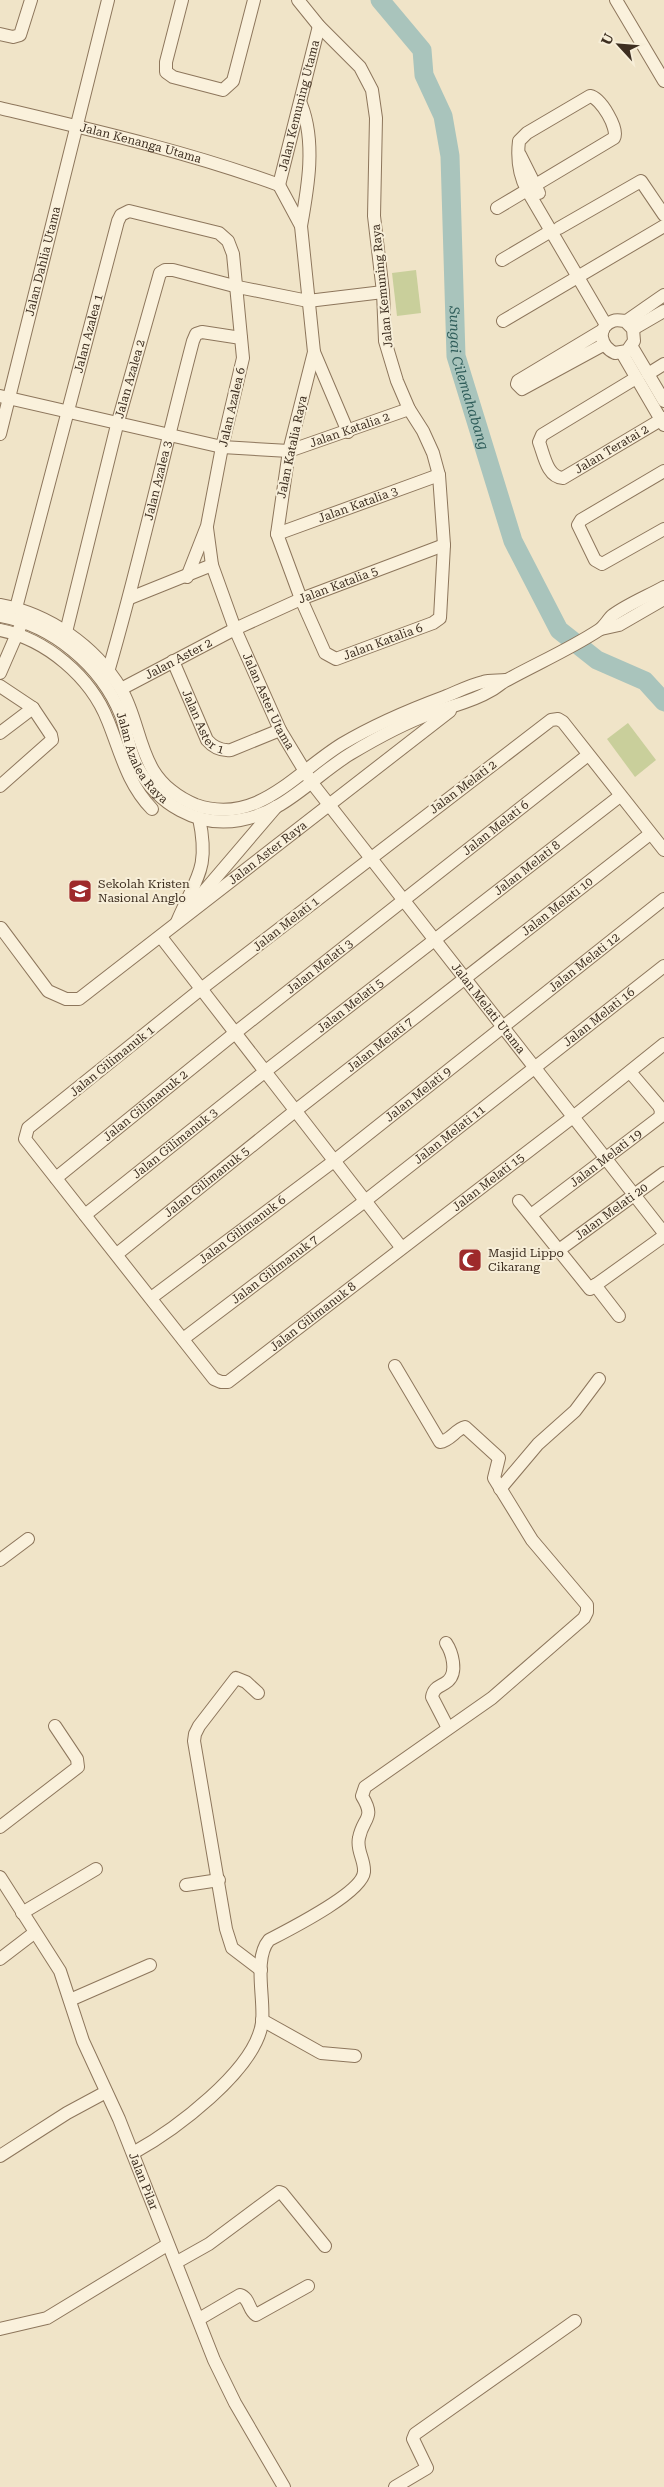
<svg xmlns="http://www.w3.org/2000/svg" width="664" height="2487" font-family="'Roboto Serif',serif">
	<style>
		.green { fill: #c9cf9b }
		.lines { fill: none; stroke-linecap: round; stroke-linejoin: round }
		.river { stroke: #a9c4bc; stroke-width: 19 }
		.street-casing { stroke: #8d765c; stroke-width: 14 }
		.street { stroke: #faf1dc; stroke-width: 12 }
		.labels { text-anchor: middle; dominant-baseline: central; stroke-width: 4; stroke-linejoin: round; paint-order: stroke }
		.street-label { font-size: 12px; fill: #3d2e20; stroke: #f7eed8 }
		.poi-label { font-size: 12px; fill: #3d2e20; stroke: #f7eed8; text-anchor: start }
		.water-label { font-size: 14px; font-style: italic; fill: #2f5d5a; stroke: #f7eed8 }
	</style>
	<rect width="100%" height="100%" fill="#f0e4c8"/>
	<g class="green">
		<polygon points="416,270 421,313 397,316 392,273"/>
		<polygon points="628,723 656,760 635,777 607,739"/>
	</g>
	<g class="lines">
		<path class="river" id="s1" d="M380,0L422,50L424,75L443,116L450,156L456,356L513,541L559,630L597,660L645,681L664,702"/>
		<g class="street-casing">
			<g id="street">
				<polyline points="182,0 166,62 166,72 173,77 223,90 233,81 254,0"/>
				<polyline points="616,0 664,81"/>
				<polyline points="0,34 13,37 20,35 31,0"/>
				<path id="s2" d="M0,108C93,130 189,152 279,185"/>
				<polyline points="520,155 539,193"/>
				<path id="s3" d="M279,185L301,226L314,352L289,451L277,534L301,599L325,653L336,659L433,623L440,618L444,545L439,475L433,453L423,431L409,409L397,381L385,341L383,292L374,216L376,118L372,90L360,67L319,26L298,0"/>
				<path id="s4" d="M279,185L319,26"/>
				<path d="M497,208L614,138C619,129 601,98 590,96L527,133L519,141C517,158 519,175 527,190L606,325"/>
				<path d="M301,226C308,187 316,142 301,104"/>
				<polyline points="559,228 641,181 664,215"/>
				<polyline points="502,260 551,231"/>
				<polyline points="503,321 664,226"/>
				<path d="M625,321L633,329L634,341L627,351L615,353C601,347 595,328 613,321C618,319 623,322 628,320C640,312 652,303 664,295"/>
				<polyline points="633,329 664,311"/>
				<polyline points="603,330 518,381 517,384 522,389 603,345"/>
				<polyline points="632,347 664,401"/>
				<polyline points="314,352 348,432"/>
				<polyline points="622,353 664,425"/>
				<polyline points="648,374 664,364"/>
				<path id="s5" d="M636,378L542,435L539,442C544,455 547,477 563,478L664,418"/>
				<path id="s6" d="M0,396L222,447L289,451L409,409"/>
				<path id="s7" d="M0,434L108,0"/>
				<polyline points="664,471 581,520 578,525 595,560 602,564 664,529"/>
				<path id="s8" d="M207,528L212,565L235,629L280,730L312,783L664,1233"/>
				<path id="s9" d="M277,534L439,475"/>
				<polyline points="130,598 212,565"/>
				<path d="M0,605C49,614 95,646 121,689C136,714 138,745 153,770C162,785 178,798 196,805C257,826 295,773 342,744C374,725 409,710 444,697C457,692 470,685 483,682C490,680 499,681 506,680"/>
				<path id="s10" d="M16,608L118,221L121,215L129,211L219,233L228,241L233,254L243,358L222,447L207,526L187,577"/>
				<path id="s11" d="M0,616C52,625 101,665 121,715C127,732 129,750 137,766C157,804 198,828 240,820C284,813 314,776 350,754C375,739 404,723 432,713C451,706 472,702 490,691C496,688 501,683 507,680C538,663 570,649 599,630C605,626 608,619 613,615C628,604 648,596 664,587"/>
				<polyline points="601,629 619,625 664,599"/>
				<path d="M0,630C46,639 91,677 108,721C121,753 127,783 152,809"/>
				<path id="s12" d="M66,632L117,425L160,273L165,270H173L238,287L308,301L383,292"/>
				<path id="s13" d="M173,661L207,740C213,747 221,751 231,750L280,730"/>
				<path id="s14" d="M108,672C140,563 164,451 193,341L196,334L202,332L241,338"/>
				<polyline points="0,673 20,627"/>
				<polyline points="0,686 33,708 51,735 52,740 0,786"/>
				<path id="s15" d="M121,689L235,629L301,599L444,545"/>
				<polyline points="0,733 33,708"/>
				<path id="s16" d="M664,850L563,722L558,719L551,720L201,989L28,1128L25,1139L214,1379L221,1382H228L573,1117L664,1044"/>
				<polyline points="195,902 276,807"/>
				<path d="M177,922C196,877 210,870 199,818"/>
				<path id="s17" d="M1,928L48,991L66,999H79L450,711"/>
				<polyline points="161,937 401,1247"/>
				<path id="s18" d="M56,1178L235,1033L588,755"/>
				<polyline points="519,1201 590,1289 664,1236"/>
				<path id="s19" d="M85,1215L258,1077L620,796"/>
				<path id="s20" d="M531,1215L660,1117L661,1111L659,1106L630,1072"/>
				<path id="s21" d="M559,1250L664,1173"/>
				<path id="s22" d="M117,1254L295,1111L650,834"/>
				<polyline points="595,1285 619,1316"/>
				<path id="s23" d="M151,1298L334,1161L664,899"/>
				<path id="s24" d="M183,1339L365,1201L664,966"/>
				<polyline points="500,1489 538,1444 575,1411 599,1379"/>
				<polyline points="0,1560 28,1539"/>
				<path d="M446,1643C452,1652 458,1672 448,1681C441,1687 434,1686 432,1697L448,1728"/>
				<polyline points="258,1693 246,1682 236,1678 199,1726 195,1734 194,1741 226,1929 232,1948 261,1970"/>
				<polyline points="0,1827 78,1767 77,1759 55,1726"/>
				<path id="s25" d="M0,1877L60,1971L83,2041L119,2119L214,2360L235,2403L284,2487"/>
				<polyline points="186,1885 219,1880"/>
				<polyline points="22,1913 96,1869"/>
				<polyline points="0,1959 34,1933"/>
				<polyline points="70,2000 150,1965"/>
				<polyline points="262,2020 321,2053 355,2056"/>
				<path d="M133,2153C173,2131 255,2071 262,2023C265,1999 253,1959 269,1940C288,1930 362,1893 364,1872C365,1860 356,1850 359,1838C363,1817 376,1819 362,1796L365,1787L492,1698L584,1618L587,1612V1605L532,1540L494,1478L499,1458L465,1427C456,1429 450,1441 440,1442L395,1366"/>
				<polyline points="0,2156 67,2113 106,2092"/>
				<polyline points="177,2262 209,2244 279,2192 282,2193 325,2246"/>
				<path d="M199,2319L240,2295C250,2298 248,2310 256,2315L308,2286"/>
				<polyline points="0,2329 47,2318 167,2245"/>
				<polyline points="395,2487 427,2468 413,2439 415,2434 575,2321"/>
			</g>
		</g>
		<use href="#street" class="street"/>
	</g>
	<defs>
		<g id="school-square" transform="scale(1.25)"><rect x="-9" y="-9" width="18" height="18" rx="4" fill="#9e2a2b" stroke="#f7eed8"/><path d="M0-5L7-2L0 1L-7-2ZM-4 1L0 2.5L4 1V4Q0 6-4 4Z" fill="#fff"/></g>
		<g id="mosque-square" transform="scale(1.25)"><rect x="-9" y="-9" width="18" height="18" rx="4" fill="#9e2a2b" stroke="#f7eed8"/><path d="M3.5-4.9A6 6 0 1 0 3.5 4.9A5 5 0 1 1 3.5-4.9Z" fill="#fff"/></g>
	</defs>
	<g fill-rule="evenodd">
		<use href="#school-square" x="80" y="891"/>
		<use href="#mosque-square" x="470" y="1260"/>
	</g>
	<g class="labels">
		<g class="street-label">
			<text stroke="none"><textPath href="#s4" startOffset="82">Jalan Kemuning Utama</textPath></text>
			<text stroke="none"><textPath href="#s2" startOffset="145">Jalan Kenanga Utama</textPath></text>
			<text stroke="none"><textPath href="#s7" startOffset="178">Jalan Dahlia Utama</textPath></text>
			<text transform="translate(382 286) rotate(-96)">Jalan Kemuning Raya</text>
			<text stroke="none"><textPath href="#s10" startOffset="284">Jalan Azalea 1</textPath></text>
			<text stroke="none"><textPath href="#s12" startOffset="261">Jalan Azalea 2</textPath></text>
			<text transform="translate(232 407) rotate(-77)">Jalan Azalea 6</text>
			<text stroke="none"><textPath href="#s6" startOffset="359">Jalan Katalia 2</textPath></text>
			<text transform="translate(292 447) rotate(-78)">Jalan Katalia Raya</text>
			<text stroke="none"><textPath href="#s5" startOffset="220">Jalan Teratai 2</textPath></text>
			<text stroke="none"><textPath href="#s14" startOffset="198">Jalan Azalea 3</textPath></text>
			<text stroke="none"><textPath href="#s9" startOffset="86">Jalan Katalia 3</textPath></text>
			<text stroke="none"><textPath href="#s15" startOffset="241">Jalan Katalia 5</textPath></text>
			<text stroke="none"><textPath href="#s3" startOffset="550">Jalan Katalia 6</textPath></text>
			<text stroke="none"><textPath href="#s15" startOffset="65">Jalan Aster 2</textPath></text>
			<text stroke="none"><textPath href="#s8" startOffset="185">Jalan Aster Utama</textPath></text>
			<text stroke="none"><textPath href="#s13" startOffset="69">Jalan Aster 1</textPath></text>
			<text stroke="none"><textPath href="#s11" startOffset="211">Jalan Azalea Raya</textPath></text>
			<text transform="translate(463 787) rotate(-37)">Jalan Melati 2</text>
			<text stroke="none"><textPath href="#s18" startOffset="562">Jalan Melati 6</textPath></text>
			<text stroke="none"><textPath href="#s17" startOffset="350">Jalan Aster Raya</textPath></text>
			<text stroke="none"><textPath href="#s19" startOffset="562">Jalan Melati 8</textPath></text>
			<text stroke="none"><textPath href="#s22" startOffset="561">Jalan Melati 10</textPath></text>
			<text transform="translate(286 924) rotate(-38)">Jalan Melati 1</text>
			<text stroke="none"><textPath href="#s23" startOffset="548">Jalan Melati 12</textPath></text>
			<text stroke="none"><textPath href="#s18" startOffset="338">Jalan Melati 3</textPath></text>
			<text stroke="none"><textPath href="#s19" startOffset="338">Jalan Melati 5</textPath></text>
			<text stroke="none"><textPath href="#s8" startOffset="564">Jalan Melati Utama</textPath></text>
			<text stroke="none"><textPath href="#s24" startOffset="526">Jalan Melati 16</textPath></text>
			<text stroke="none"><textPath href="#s22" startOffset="336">Jalan Melati 7</textPath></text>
			<text transform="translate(112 1061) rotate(-39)">Jalan Gilimanuk 1</text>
			<text stroke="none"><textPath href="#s23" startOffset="336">Jalan Melati 9</textPath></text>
			<text stroke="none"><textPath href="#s18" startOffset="115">Jalan Gilimanuk 2</textPath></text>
			<text stroke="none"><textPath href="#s24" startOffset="336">Jalan Melati 11</textPath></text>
			<text stroke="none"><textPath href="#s19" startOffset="115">Jalan Gilimanuk 3</textPath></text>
			<text stroke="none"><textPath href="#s20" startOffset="94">Jalan Melati 19</textPath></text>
			<text stroke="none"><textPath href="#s22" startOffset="115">Jalan Gilimanuk 5</textPath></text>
			<text stroke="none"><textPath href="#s16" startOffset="1499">Jalan Melati 15</textPath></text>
			<text stroke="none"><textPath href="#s21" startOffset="65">Jalan Melati 20</textPath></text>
			<text stroke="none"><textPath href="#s23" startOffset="114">Jalan Gilimanuk 6</textPath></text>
			<text stroke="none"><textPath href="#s24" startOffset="115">Jalan Gilimanuk 7</textPath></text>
			<text stroke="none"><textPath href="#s16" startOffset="1278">Jalan Gilimanuk 8</textPath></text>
			<text stroke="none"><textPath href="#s25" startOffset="338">Jalan Pilar</textPath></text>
		</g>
		<g class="poi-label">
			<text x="98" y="884">Sekolah Kristen<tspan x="98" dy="14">Nasional Anglo</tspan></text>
			<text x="488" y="1253">Masjid Lippo<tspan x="488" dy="14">Cikarang</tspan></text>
		</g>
		<g class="water-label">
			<text stroke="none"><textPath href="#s1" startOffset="400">Sungai Cilemahabang</textPath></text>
		</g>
	</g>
	<g transform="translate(619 45) rotate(296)" stroke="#f7eed8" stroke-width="4" paint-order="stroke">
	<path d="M0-4L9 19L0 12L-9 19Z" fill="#3d2e20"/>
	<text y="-8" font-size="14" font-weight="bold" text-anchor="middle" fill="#3d2e20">U</text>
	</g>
</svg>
